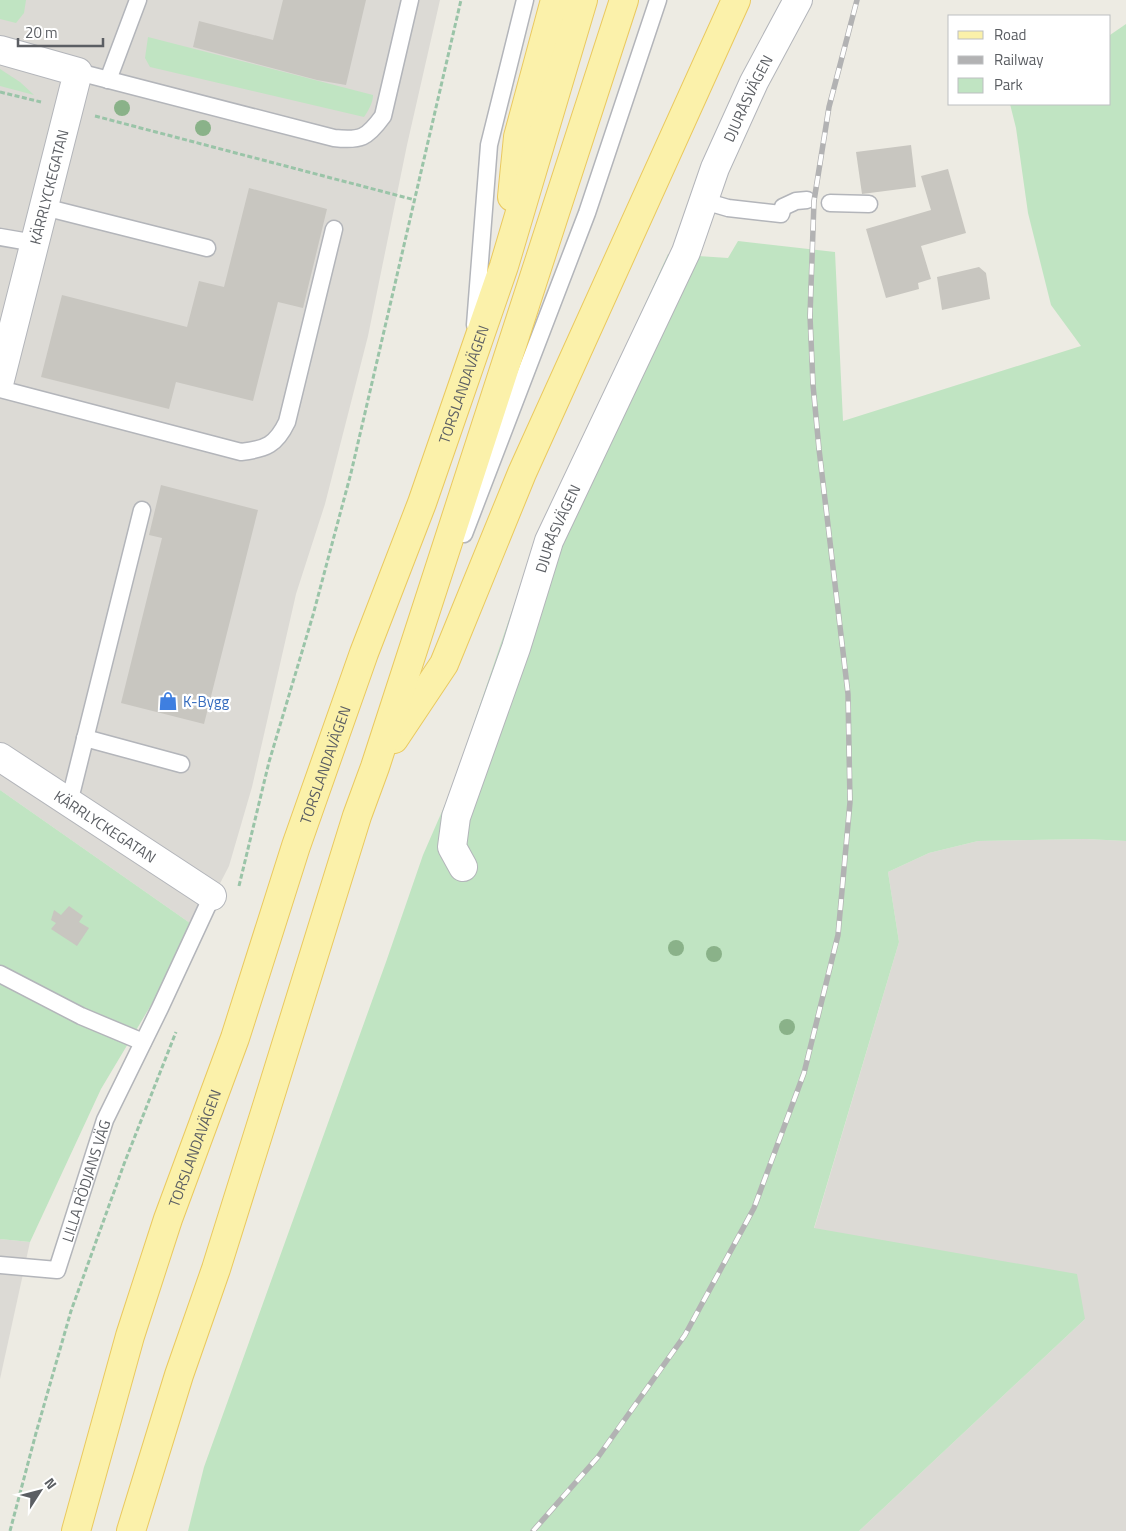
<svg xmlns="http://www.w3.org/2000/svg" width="1126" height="1531" font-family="'Titillium Web',sans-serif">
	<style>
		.industrial { fill: #dcdad5 }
		.green { fill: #c0e4c2 }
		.building { fill: #c8c6c0 }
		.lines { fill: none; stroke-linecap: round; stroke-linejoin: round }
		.service-casing { stroke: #b3b5ba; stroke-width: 19 }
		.minor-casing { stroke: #b3b5ba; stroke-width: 30 }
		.primary-casing { stroke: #eac95f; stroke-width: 30 }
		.path { stroke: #9ac4a8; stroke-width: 3; stroke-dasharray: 5 2.5; stroke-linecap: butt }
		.service { stroke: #fff; stroke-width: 16 }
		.minor { stroke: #fff; stroke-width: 28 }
		.primary { stroke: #fbf1aa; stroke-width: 28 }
		.rail-casing { stroke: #b2b2b3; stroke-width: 5.5 }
		.rail { stroke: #fff; stroke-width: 4; stroke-dasharray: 11; stroke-linecap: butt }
		.tree { fill: #8ab289 }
		.labels { text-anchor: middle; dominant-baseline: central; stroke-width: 4.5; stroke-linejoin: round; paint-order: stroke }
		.street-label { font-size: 15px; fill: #5b5e63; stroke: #fff }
		.shop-label { font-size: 15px; fill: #366cbe; stroke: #fff; text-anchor: start }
	</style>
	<rect width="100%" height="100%" fill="#edebe3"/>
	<g class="industrial">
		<polygon points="0,0 440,0 407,145 368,336 325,504 296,594 252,787 229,866 197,928 0,790"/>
		<polygon points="1086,839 1126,841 1126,1531 859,1531 1085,1319 814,1229 899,942 888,872 929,853 978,841"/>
		<polygon points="0,1239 30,1242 0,1379"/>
	</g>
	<g class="green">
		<polygon points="0,0 26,0 24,13 16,23 0,19"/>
		<polygon points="1126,24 1126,841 1086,839 978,841 929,853 888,872 899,942 814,1228 1077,1274 1085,1319 859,1531 188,1531 204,1467 386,962 423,855 450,793 533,549 668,254 728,258 738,241 835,252 843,421 1081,346 1051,305 1028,213 1016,128 1010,104 1110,104 1110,35"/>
		<path d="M148,37L373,95C373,103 368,111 364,117L150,67L145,58Z"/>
		<polygon points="0,69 20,82 34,95 0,86"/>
		<polygon points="0,790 197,928 101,1089 30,1242 0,1239"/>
	</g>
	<g class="building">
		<polygon points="283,0 366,0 346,85 317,80 193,47 199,21 273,40"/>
		<polygon points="911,145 916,187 862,194 856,152"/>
		<polygon points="948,169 966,233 921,246 931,279 918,283 919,289 886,298 866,229 931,210 921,176"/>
		<polygon points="249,188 327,209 303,308 278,302 253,401 176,382 169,409 41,377 62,295 187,327 199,281 224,287"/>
		<polygon points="979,267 986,273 990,299 942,310 937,277"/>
		<polygon points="161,485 258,510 204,724 121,703 162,538 149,535"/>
		<polygon points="69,906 83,916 79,922 89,928 77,946 51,929 56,923 51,920 54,910 61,915"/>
	</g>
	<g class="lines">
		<g class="service-casing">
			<g id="service">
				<path d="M78,72L334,138C361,141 367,138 383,116L410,0"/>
				<polyline points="108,80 138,0"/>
				<polyline points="704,201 728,208 781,214 783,207 796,201 807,200"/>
				<polyline points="830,203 869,204"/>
				<polyline points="44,207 207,248"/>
				<polyline points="0,237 35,243"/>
				<polyline points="475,325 489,145 525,0"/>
				<path d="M0,389L241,452C266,449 276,445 287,422L334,229"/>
				<polyline points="464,534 587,213 658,0"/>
				<polyline points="85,738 181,764"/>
				<polyline points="69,803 142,510"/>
				<polyline points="0,974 81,1016 143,1042"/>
				<path id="s1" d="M0,1265L57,1270L105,1120L160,1008L212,896"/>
			</g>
		</g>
		<g class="minor-casing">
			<g id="minor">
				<polyline points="0,50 78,72 0,380"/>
				<path id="s2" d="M0,757L212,896"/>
				<path id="s3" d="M463,867L452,847L456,817L516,648L549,541L686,252L715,168L754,82L798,0"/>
			</g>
		</g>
		<g class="primary-casing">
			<g id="primary">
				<polyline points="512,197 518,137 555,0"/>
				<polyline points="394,739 444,664 522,473 736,0"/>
				<path id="s4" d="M76,1531L130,1336L168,1219L235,1038L296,846L364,653L422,503L504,266L583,0"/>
				<polyline points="131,1531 179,1375 216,1269 272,1090 357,816 375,767 624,0"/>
			</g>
		</g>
		<g class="path">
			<polyline points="0,92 41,102"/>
			<polyline points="95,116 415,200"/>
			<polyline points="239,886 269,762 313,615 351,473 461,0"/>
			<polyline points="10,1531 36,1433 71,1311 124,1164 176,1032"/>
		</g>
		<use href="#service" class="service"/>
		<use href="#minor" class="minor"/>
		<use href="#primary" class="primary"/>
		<g class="rail-casing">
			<polyline id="rail" points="533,1531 598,1457 685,1335 754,1208 804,1073 838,935 850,802 848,694 819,449 813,385 810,316 814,201 829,107 857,0"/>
		</g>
		<use href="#rail" class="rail"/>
	</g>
	<g class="tree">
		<circle cx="122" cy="108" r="8"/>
		<circle cx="203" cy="128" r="8"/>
		<circle cx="676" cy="948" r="8"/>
		<circle cx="714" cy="954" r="8"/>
		<circle cx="787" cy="1027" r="8"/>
	</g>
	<defs>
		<g id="shop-bare" transform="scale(1.5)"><path d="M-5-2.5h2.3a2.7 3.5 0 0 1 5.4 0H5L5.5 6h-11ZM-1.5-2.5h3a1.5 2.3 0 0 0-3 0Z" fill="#3f7fe0" stroke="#fff" stroke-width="2.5" paint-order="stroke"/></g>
	</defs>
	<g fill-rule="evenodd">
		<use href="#shop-bare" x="168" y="701"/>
	</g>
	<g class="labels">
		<g class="street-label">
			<text stroke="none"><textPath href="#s3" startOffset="830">DJURÅSVÄGEN</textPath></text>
			<text transform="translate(49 187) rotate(-76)">KÄRRLYCKEGATAN</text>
			<text stroke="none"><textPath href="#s4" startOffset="1211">TORSLANDAVÄGEN</textPath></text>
			<text stroke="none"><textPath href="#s3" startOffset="359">DJURÅSVÄGEN</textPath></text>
			<text stroke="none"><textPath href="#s4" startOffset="806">TORSLANDAVÄGEN</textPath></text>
			<text stroke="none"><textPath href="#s2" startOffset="126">KÄRRLYCKEGATAN</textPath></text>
			<text stroke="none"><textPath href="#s4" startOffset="401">TORSLANDAVÄGEN</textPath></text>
			<text stroke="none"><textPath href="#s1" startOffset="151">LILLA RÖDJANS VÄG</textPath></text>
		</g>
		<g class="shop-label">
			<text x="183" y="701">K-Bygg</text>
		</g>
	</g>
	<rect x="948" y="15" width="162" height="90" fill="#ffffff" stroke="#bdbfc1"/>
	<rect x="958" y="31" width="25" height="8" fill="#fbf1aa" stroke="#bdbfc1"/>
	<text x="994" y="40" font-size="15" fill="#5b5e63">Road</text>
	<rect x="958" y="56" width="25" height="8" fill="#b2b2b3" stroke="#bdbfc1"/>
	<text x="994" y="65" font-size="15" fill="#5b5e63">Railway</text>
	<rect x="958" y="78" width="25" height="15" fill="#c0e4c2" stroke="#bdbfc1"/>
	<text x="994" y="90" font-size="15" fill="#5b5e63">Park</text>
	<g transform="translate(40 1491) rotate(54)" stroke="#ffffff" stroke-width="4" paint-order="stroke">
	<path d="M0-4L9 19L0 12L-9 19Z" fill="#5b5e63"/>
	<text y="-8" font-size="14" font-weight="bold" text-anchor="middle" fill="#5b5e63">N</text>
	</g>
	<path d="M18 38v8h85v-8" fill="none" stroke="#5b5e63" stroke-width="2.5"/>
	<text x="25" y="38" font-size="15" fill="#5b5e63" stroke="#ffffff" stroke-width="4" paint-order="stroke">20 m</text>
</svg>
